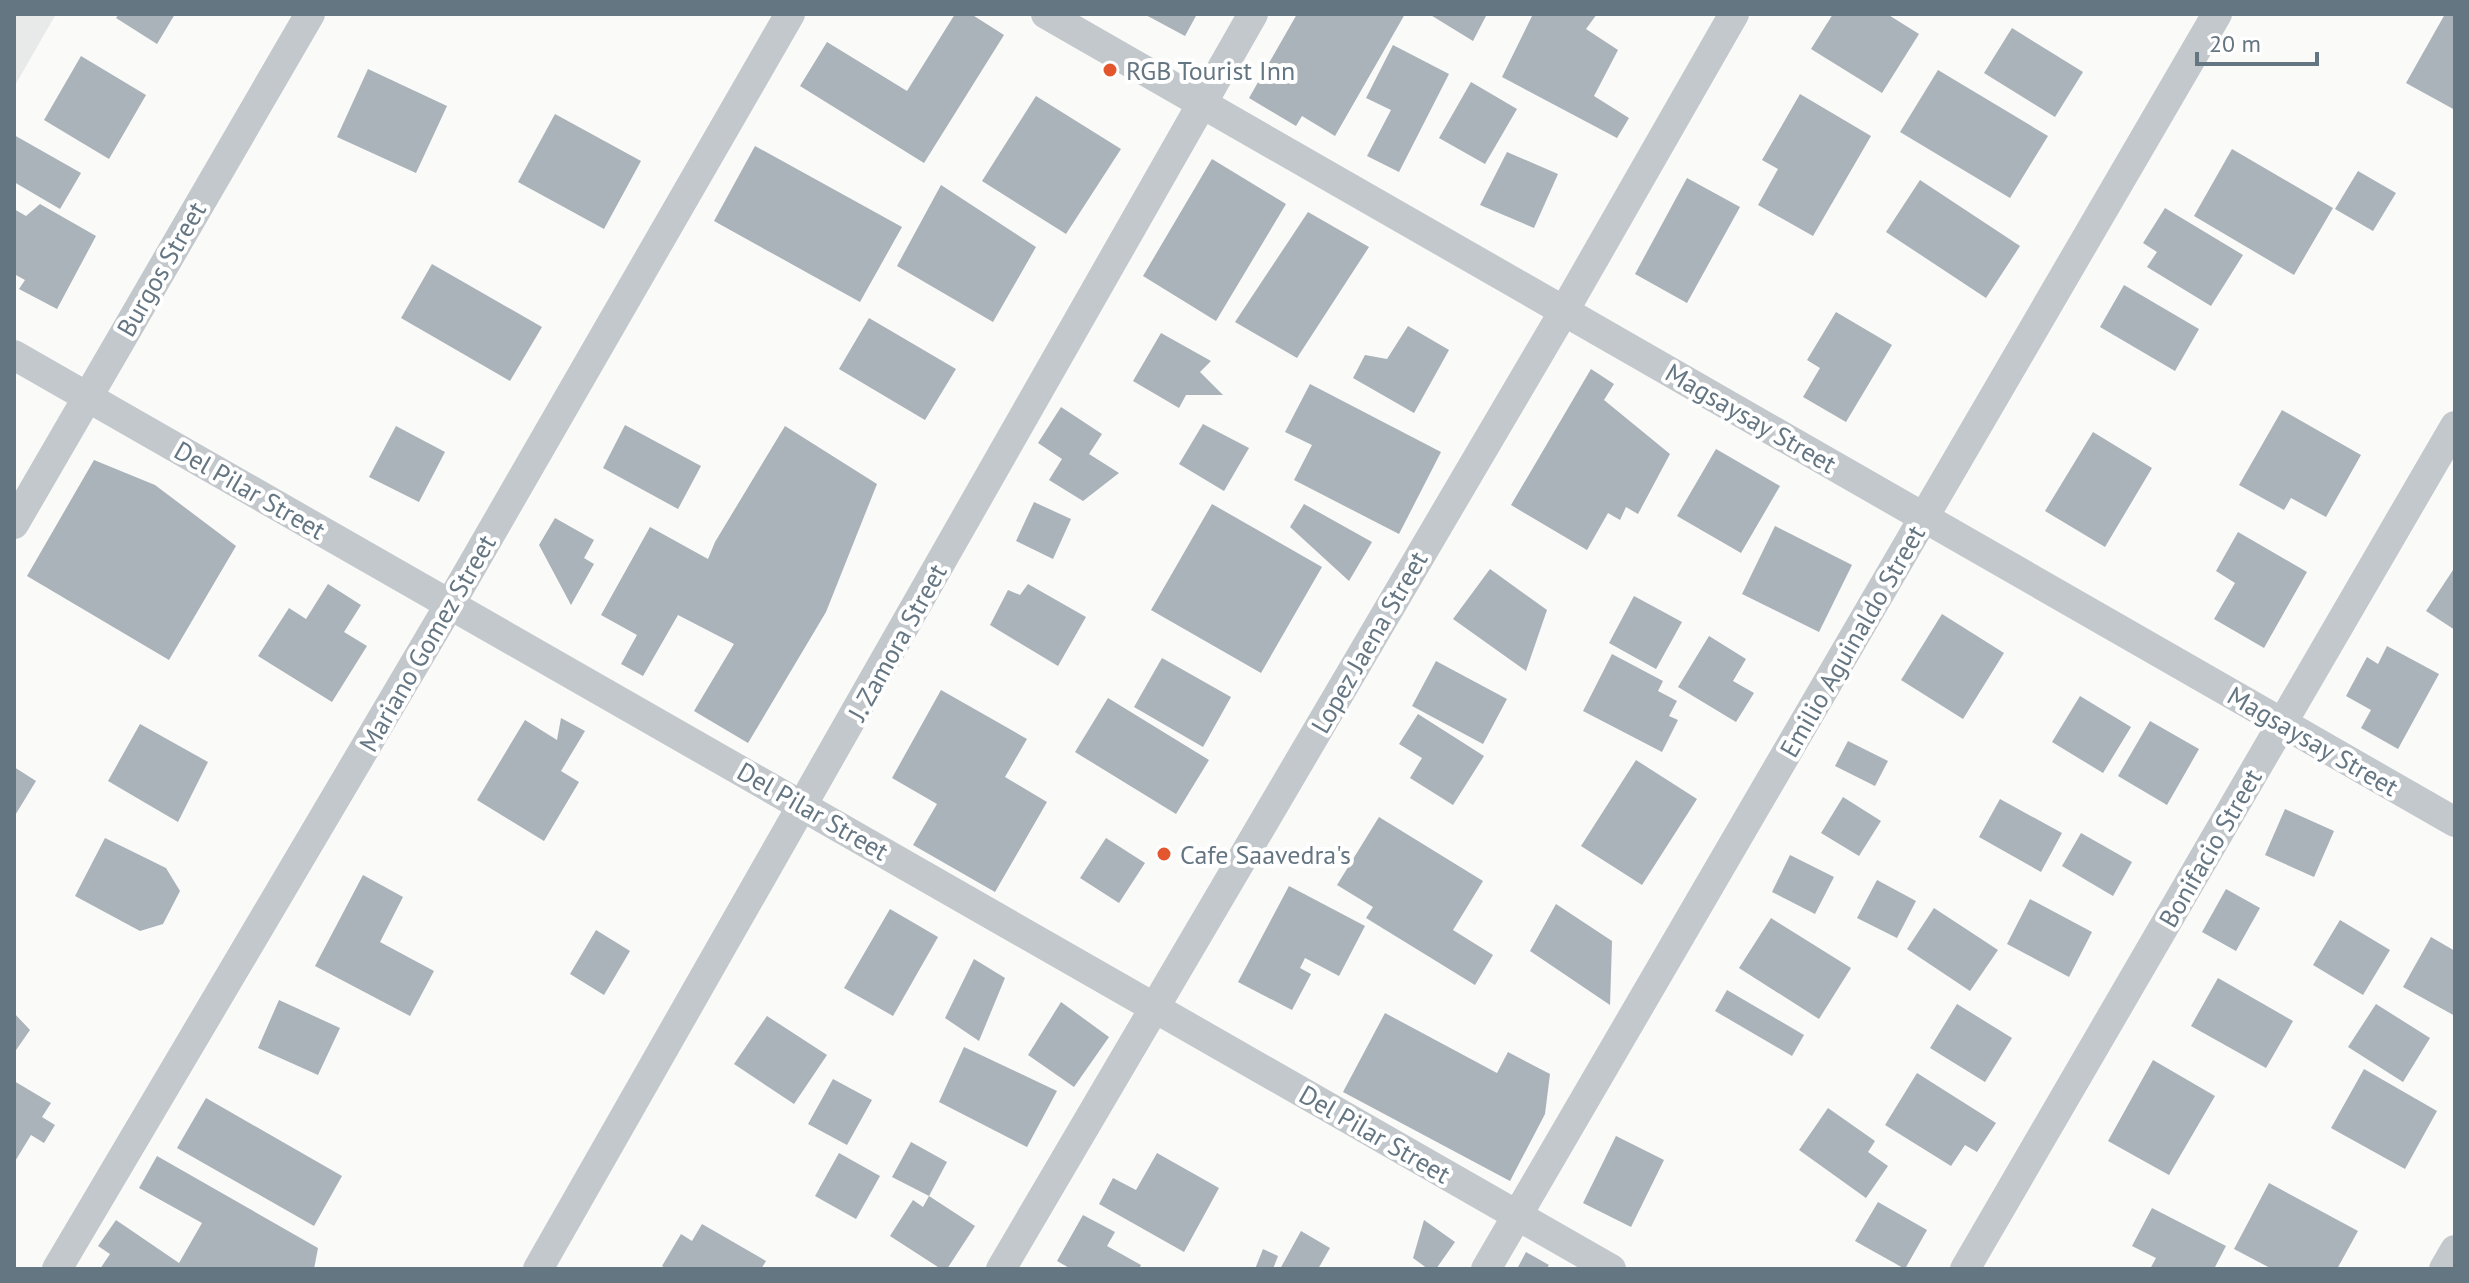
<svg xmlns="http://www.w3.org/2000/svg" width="2469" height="1283" font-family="'PT Sans',sans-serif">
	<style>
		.built { fill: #e8e9e9 }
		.building { fill: #aab3b9 }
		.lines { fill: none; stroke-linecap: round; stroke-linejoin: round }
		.street { stroke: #c3c8cc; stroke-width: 30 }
		.poi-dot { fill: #e4572e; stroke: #fff; stroke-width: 3 }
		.labels { text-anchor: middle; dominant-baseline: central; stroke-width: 8; stroke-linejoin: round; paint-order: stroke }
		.poi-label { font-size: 26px; fill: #657683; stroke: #fff; text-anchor: start }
		.street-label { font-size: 26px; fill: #657683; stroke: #fff }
	</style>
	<rect width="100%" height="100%" fill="#fafaf8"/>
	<polygon class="built" points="14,14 56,14 14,87"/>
	<g class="building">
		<polygon points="119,14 175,14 157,44 116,18"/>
		<polygon points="955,14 971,14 1004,35 924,163 800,86 827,42 907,91"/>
		<polygon points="1144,14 1197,14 1185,36"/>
		<polygon points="1297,14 1405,14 1335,136 1302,116 1296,126 1249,98"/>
		<polygon points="1429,14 1487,14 1473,41"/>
		<polygon points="1533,14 1597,14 1586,29 1618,50 1594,96 1629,118 1617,138 1502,77"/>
		<polygon points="1833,14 1887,14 1919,34 1882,93 1811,49"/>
		<polygon points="2445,14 2455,14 2455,110 2406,83"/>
		<polygon points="2012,28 2083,72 2055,117 1984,73"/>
		<polygon points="1393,45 1449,74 1399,172 1367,156 1391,110 1366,98"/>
		<polygon points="81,56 146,95 109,159 44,120"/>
		<polygon points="368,69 447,106 416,173 337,137"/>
		<polygon points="1938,70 2048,136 2010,198 1900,132"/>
		<polygon points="1471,82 1517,109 1485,164 1439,138"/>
		<polygon points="1800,94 1871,136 1813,236 1758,205 1778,169 1762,160"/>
		<polygon points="1036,96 1121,149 1066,234 982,181"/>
		<polygon points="555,114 641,161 604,229 518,182"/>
		<polygon points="14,135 81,173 60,209 14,182"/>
		<polygon points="755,146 902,227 860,302 714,221"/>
		<polygon points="2232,149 2333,208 2294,275 2194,216"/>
		<polygon points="1507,152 1558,174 1534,228 1480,205"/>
		<polygon points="1212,159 1286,204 1216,321 1143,276"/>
		<polygon points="2358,171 2396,193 2373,231 2335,209"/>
		<polygon points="1687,178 1740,207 1687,303 1635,274"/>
		<polygon points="1920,180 2020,246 1986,298 1886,232"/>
		<polygon points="941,185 1036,247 993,322 897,266"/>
		<polygon points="40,204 96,236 57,309 19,289 25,280 14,274 14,209 26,216"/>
		<polygon points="2165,208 2243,255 2211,306 2147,267 2157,252 2143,243"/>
		<polygon points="1308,212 1369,247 1297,358 1235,322"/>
		<polygon points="432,264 542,327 510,381 401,318"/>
		<polygon points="2124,285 2199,329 2175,371 2100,327"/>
		<polygon points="1836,312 1892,345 1846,422 1803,397 1820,368 1807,360"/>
		<polygon points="869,318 956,369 925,420 839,369"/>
		<polygon points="1408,326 1449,350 1414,413 1353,378 1365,355 1387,359"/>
		<polygon points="1161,333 1211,361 1200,372 1223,395 1186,395 1179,408 1133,381"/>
		<polygon points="1591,369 1614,384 1604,400 1670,454 1638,514 1626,507 1620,520 1608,513 1587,550 1511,505"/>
		<polygon points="1310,384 1441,452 1399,534 1294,480 1312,445 1285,432"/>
		<polygon points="1061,407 1102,434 1089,454 1119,473 1083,501 1049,480 1062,459 1038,443"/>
		<polygon points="2282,410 2361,455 2326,517 2291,498 2284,510 2239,485"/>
		<polygon points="1203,424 1249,448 1224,491 1179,464"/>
		<polygon points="625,425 701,466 678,509 603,468"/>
		<polygon points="396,426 445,452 419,502 369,477"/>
		<polygon points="785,426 877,484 826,612 748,743 694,711 734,644 678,615 643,676 621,664 637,635 601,615 650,527 708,559 715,542"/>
		<polygon points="2093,432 2152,468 2105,547 2045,511"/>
		<polygon points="1716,449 1780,486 1741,553 1677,516"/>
		<polygon points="94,460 155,485 236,546 169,660 27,576"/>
		<polygon points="1034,502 1071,519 1053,559 1016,541"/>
		<polygon points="1212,504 1322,567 1261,673 1151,610"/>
		<polygon points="1304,504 1372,542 1349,581 1290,527"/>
		<polygon points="555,518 594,540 584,558 594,564 571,605 539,545"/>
		<polygon points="1775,526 1852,565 1819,632 1742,594"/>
		<polygon points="2238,532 2307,572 2264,648 2214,619 2235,583 2216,571"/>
		<polygon points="2455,567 2455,630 2426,611"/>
		<polygon points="1490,569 1547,610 1526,671 1453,619"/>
		<polygon points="328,584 361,605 344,632 367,646 332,702 258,656 289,608 306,619"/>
		<polygon points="1028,584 1086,617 1058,666 990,625 1008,590 1020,595"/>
		<polygon points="1634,596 1682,622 1656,669 1609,643"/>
		<polygon points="1942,614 2004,653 1963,719 1901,680"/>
		<polygon points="1709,636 1746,659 1733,681 1754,693 1736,722 1678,687"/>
		<polygon points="2387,646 2439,674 2398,749 2361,728 2371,710 2346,696 2367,657 2378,664"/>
		<polygon points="1612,654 1663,681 1658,691 1677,701 1669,716 1678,720 1662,752 1583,711"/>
		<polygon points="1162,658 1231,697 1203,747 1134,707"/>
		<polygon points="1436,661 1507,699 1483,744 1412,706"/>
		<polygon points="941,690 1027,739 1005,777 1047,802 995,892 913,845 937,804 892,778"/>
		<polygon points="2080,696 2131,727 2103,773 2052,742"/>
		<polygon points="1108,698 1209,760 1176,814 1075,752"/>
		<polygon points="1418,714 1484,756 1453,805 1410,778 1422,758 1399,744"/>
		<polygon points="561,718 585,731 561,771 579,782 544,841 477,800 525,720 557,740"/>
		<polygon points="2150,721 2199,749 2167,805 2118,776"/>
		<polygon points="140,724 208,762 178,822 108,781"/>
		<polygon points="1848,741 1888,761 1875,786 1835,766"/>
		<polygon points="1636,760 1697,799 1642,885 1581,846"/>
		<polygon points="14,767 36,781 14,817"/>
		<polygon points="1843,797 1881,821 1859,856 1821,833"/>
		<polygon points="2000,799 2062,833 2041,872 1979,837"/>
		<polygon points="2285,809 2334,831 2314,877 2265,855"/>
		<polygon points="1379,817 1483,881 1453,930 1493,955 1475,985 1366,918 1373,907 1337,885"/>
		<polygon points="2081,833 2132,862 2113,896 2062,866"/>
		<polygon points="105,838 166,868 180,891 163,924 140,931 75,896"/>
		<polygon points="1106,838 1145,863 1119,903 1080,878"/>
		<polygon points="1790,855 1834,877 1815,914 1772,892"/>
		<polygon points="363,875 403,897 380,942 434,971 410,1016 315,966"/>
		<polygon points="1877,880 1916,901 1897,938 1857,918"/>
		<polygon points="1289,886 1365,926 1339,976 1305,958 1300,968 1311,974 1292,1010 1238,982"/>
		<polygon points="2226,889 2260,908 2236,951 2202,932"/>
		<polygon points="2030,899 2092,932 2069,977 2007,944"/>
		<polygon points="1556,904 1612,941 1610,1005 1530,951"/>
		<polygon points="1934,908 1998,950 1970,991 1907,949"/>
		<polygon points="890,909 938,937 893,1016 844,988"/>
		<polygon points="1771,918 1851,968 1819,1019 1739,968"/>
		<polygon points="2340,920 2390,950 2363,995 2313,965"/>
		<polygon points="596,930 630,951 604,995 570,974"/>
		<polygon points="2431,937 2455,951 2455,1016 2403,987"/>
		<polygon points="974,959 1005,978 979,1041 945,1018"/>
		<polygon points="2218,978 2293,1021 2266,1068 2191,1026"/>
		<polygon points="1727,990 1804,1035 1792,1056 1715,1011"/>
		<polygon points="279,1000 340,1028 318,1075 258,1048"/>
		<polygon points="1061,1002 1109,1037 1074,1087 1028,1055"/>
		<polygon points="1957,1004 2012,1038 1985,1082 1930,1048"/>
		<polygon points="2376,1004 2430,1038 2403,1082 2348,1047"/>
		<polygon points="14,1013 30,1030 14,1053"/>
		<polygon points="1385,1013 1497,1073 1508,1052 1550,1074 1545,1114 1510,1181 1343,1092"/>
		<polygon points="767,1016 827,1055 794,1104 734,1064"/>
		<polygon points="964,1047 1057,1091 1027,1147 939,1102"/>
		<polygon points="2153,1060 2215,1096 2169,1175 2108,1141"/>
		<polygon points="2364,1069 2437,1111 2405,1169 2331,1128"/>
		<polygon points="1917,1073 1996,1123 1977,1152 1965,1145 1951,1166 1885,1125"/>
		<polygon points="833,1079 872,1100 847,1145 808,1124"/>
		<polygon points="14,1081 51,1103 42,1117 55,1125 44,1143 31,1135 14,1163"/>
		<polygon points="206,1098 342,1176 314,1226 177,1148"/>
		<polygon points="1828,1108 1875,1141 1868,1152 1888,1166 1866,1198 1799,1150"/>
		<polygon points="1616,1136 1664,1160 1631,1227 1583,1203"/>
		<polygon points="911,1142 947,1162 929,1196 892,1177"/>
		<polygon points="839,1153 880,1176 856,1219 815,1196"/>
		<polygon points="1157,1153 1219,1188 1184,1252 1099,1204 1113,1178 1136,1190"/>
		<polygon points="157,1156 318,1248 314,1269 100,1269 110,1254 98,1246 116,1220 179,1263 202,1223 139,1188"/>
		<polygon points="2269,1183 2358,1231 2337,1269 2272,1269 2234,1249"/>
		<polygon points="929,1196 975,1226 947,1269 941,1269 890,1236 913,1200 923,1207"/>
		<polygon points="1878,1202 1927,1230 1905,1269 1855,1241"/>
		<polygon points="2152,1208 2226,1246 2214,1269 2150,1269 2156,1258 2132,1246"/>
		<polygon points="1083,1215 1115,1232 1107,1246 1141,1265 1139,1269 1071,1269 1057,1261"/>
		<polygon points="1424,1220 1455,1242 1436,1269 1428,1269 1413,1258"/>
		<polygon points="702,1224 766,1261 761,1269 667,1269 662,1266 681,1234 692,1241"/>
		<polygon points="1301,1231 1330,1248 1318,1269 1280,1269"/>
		<polygon points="1263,1249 1278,1256 1273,1269 1255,1269"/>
		<polygon points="1526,1252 1549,1265 1546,1269 1517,1269"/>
	</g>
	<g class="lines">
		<g class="street">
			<polyline points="1046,14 2455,822"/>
			<polyline points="14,355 1611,1269"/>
			<polyline points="14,524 310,14"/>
			<polyline points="57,1269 450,604 790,14"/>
			<polyline points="538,1269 1253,14"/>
			<polyline points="1001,1269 1564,311 1734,14"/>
			<polyline points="1486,1269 2217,14"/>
			<polyline points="1965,1269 2455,426"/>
			<polyline points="2444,1269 2455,1250"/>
		</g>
	</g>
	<g class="poi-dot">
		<circle cx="1110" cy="70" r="8"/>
		<circle cx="1164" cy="854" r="8"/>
	</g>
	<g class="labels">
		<g class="poi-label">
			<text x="1126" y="70">RGB Tourist Inn</text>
			<text x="1180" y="854">Cafe Saavedra's</text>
		</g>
		<g class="street-label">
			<text transform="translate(161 269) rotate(-60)">Burgos Street</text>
			<text transform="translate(1751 418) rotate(30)">Magsaysay Street</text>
			<text transform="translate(250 490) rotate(30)">Del Pilar Street</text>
			<text transform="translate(1852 641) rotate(-60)">Emilio Aguinaldo Street</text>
			<text transform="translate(897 642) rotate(-61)">J. Zamora Street</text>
			<text transform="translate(1369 642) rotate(-60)">Lopez Jaena Street</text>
			<text transform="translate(427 643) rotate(-60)">Mariano Gomez Street</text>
			<text transform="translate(2313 741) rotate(30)">Magsaysay Street</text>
			<text transform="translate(813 811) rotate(30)">Del Pilar Street</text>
			<text transform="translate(2210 848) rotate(-60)">Bonifacio Street</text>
			<text transform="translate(1375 1134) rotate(30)">Del Pilar Street</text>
		</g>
	</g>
	<rect width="2469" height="1283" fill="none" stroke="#657683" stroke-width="32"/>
	<path d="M2197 52v12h120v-12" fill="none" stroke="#657683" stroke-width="4"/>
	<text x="2209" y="52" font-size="24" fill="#657683" stroke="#ffffff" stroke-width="6" paint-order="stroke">20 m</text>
</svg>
